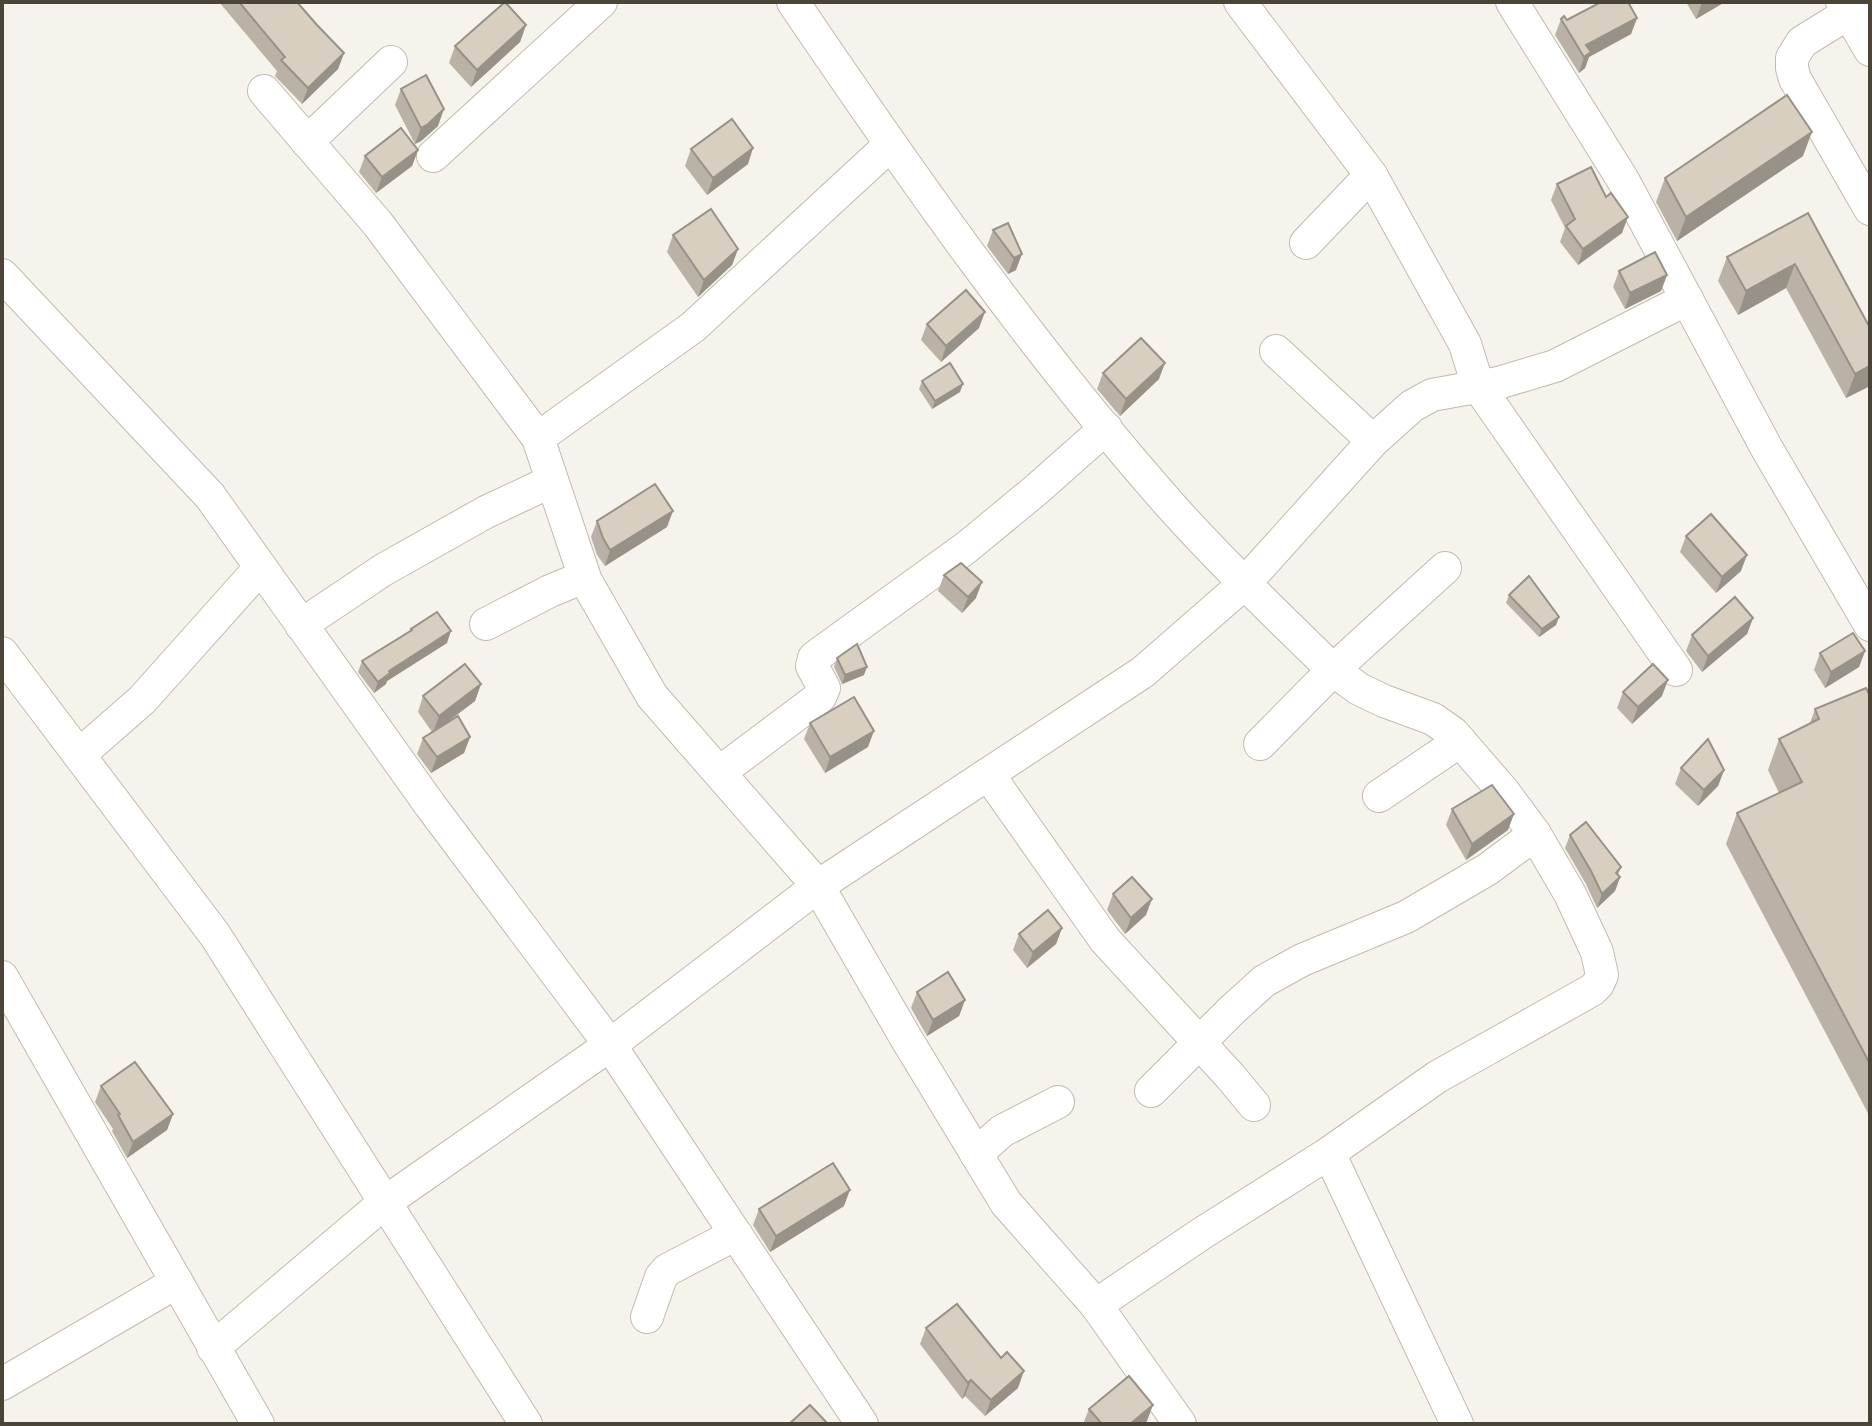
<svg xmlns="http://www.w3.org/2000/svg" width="1872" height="1426" font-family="Raleway,sans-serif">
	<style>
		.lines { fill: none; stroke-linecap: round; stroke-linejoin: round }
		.minor-casing { stroke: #c2bbae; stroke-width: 34 }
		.minor { stroke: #fff; stroke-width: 32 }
		.wall { fill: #bab2a6 }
		.shaded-wall { fill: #979187 }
		.building { fill: #d8cfc1; stroke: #979187; stroke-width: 2 }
	</style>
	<rect width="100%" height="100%" fill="#f6f3ec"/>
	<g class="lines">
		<g class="minor-casing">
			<g id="minor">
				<path d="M793,2C911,176 1032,349 1171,506C1222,563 1278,616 1333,670L1359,689L1384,701L1433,719L1453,733L1504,792L1535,834L1570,894L1597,952L1602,975L1598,984L1592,990L1437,1077L1329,1153L1457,1424"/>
				<polyline points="1240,2 1371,175 1465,344 1478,386 1676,670"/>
				<polyline points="1512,2 1623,180 1766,447 1870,625"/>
				<polyline points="1842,2 1870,50"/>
				<polyline points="1870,3 1849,13 1802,42 1792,58 1792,68 1795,79 1870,209"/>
				<polyline points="264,91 378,224 538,438 586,581 652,696 818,886 906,1038 1006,1203 1096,1305 1180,1424"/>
				<polyline points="307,142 391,62"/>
				<polyline points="433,156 601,2"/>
				<polyline points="1306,243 1371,175"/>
				<polyline points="2,275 210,496 430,805 610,1045 862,1424"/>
				<polyline points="1276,351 1373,441"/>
				<polyline points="538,438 693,327 890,145"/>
				<polyline points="486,624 550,591 584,577"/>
				<polyline points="301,625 383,570 486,512 552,481"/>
				<polyline points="2,653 215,935 526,1424"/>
				<polyline points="1260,744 1333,670 1445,568"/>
				<polyline points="79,755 142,700 260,568"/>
				<polyline points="720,772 820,697 824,688 812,666 814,658 819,654 967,547 1036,490 1106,428"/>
				<polyline points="988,774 1105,940 1230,1076 1254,1105"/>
				<polyline points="1379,796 1460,741"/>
				<polyline points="2,977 258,1424"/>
				<polyline points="1151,1091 1231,1011 1264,981 1302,960 1406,917 1488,869 1535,834"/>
				<polyline points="976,1154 1002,1131 1058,1102"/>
				<polyline points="1096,1305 1201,1234 1329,1153"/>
				<polyline points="647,1317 661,1277 667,1270 736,1234"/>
				<polyline points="213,1348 384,1203 610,1045 818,886 1143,672 1245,583 1373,441 1412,406 1432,395 1498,383 1555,366 1687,299"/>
				<polyline points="2,1384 177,1282"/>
			</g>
		</g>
		<use href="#minor" class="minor"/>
	</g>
	<g class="wall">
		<polygon points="219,2 297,2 317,25 344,53 338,69 302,104 275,76 277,71"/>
		<polygon points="1686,2 1725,2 1696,19"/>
		<polygon points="1637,18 1631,34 1589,57 1585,68 1579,73 1555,35 1561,19 1567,20"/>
		<polygon points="526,25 520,42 471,87 449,63 455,46"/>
		<polygon points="401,89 438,126 421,141 415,144 395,105"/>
		<polygon points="691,149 748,164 707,195 685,166"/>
		<polygon points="418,150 412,166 376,193 359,172 365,156"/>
		<polygon points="1803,156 1677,241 1656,202 1665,178"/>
		<polygon points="1557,184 1622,233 1578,265 1560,242 1565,228 1551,200"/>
		<polygon points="1808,213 1870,328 1870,386 1846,398 1786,288 1738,315 1718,281 1727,257"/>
		<polygon points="1008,223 1016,270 1008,274 987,246 993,230"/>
		<polygon points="673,235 738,249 732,265 698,297 667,252"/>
		<polygon points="1619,271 1667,275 1661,291 1625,309 1613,287"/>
		<polygon points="927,324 979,328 941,362 921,340"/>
		<polygon points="1103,373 1159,379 1120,416 1097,389"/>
		<polygon points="922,381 960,392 932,409 919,389"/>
		<polygon points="597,521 667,527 605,566 597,555 591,537"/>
		<polygon points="1686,536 1741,571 1716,593 1680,552"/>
		<polygon points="944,575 976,598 962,613 938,591"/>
		<polygon points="1509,595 1559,617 1556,625 1539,637 1506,603"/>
		<polygon points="1753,618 1747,634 1702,672 1686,651 1692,635"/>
		<polygon points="411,629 447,643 387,681 386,684 374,693 358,672 362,661 411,631"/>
		<polygon points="1865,651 1859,667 1825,688 1814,670 1820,653"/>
		<polygon points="837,658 864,675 842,684 834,667"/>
		<polygon points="481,684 475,701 440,727 470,737 464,753 431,773 417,754 423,738 432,732 418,712 423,696"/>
		<polygon points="1623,692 1662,696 1632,724 1617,708"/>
		<polygon points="1870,696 1870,1117 1726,844 1737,813 1779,793 1768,770 1779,739 1810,723 1815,709"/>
		<polygon points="810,723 868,747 825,773 804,739"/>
		<polygon points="1681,768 1724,770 1718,786 1698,806 1675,784"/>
		<polygon points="1452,809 1508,830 1466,860 1446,825"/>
		<polygon points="1570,835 1621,867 1618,875 1620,877 1615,891 1597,908 1586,884 1565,848"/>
		<polygon points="1113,894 1146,915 1125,934 1107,910"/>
		<polygon points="1062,928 1056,944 1027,968 1013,950 1019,934"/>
		<polygon points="917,992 965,1000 959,1016 927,1036 911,1008"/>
		<polygon points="101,1086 173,1114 167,1130 127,1158 112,1131 113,1129 95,1102"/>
		<polygon points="844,1206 770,1252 753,1225 759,1209"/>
		<polygon points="926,1328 1018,1388 985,1416 965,1396 962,1399 920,1344"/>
		<polygon points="1089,1409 1147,1421 1144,1424 1083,1424"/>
	</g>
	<g class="shaded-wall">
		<polygon points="1702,2 1725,2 1696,19"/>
		<polygon points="1637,18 1631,34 1589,57 1585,68 1579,73 1584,57 1586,45"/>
		<polygon points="526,25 520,42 471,87 477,70"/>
		<polygon points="344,53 338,69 302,104 308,88"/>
		<polygon points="444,109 438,126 421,141 415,144 421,128"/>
		<polygon points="1812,132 1803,156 1677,241 1686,217"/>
		<polygon points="753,148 748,164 707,195 713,178"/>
		<polygon points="418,150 412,166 376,193 382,177"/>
		<polygon points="1628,217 1622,233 1578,265 1583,249"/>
		<polygon points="738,249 732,265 698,297 704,280"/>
		<polygon points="1022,254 1016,270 1008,274 1014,258"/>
		<polygon points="1795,264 1786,288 1738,315 1746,291"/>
		<polygon points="1667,275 1661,291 1625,309 1630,293"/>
		<polygon points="985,312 979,328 941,362 946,346"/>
		<polygon points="1165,363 1159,379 1120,416 1126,399"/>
		<polygon points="1870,366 1870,386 1846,398 1855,374"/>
		<polygon points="963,384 960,392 932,409 935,401"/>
		<polygon points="673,511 667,527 605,566 610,550"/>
		<polygon points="1747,555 1741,571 1716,593 1722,577"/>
		<polygon points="982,582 976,598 962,613 968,597"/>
		<polygon points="1559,617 1556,625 1539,637 1542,629"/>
		<polygon points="1753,618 1747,634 1702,672 1708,656"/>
		<polygon points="451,631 447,643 387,681 386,684 374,693 378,682 389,671"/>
		<polygon points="1865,651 1859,667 1825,688 1831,672"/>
		<polygon points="867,667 864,675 842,684 845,675"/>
		<polygon points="1668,680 1662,696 1632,724 1638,707"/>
		<polygon points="481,684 475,701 433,733 439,716"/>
		<polygon points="874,731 868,747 825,773 830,757"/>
		<polygon points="470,737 464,753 431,773 437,757"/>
		<polygon points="1724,770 1718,786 1698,806 1704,790"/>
		<polygon points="1514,814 1508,830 1466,860 1472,844"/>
		<polygon points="1620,877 1615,891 1597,908 1602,894"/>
		<polygon points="1152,899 1146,915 1125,934 1131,918"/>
		<polygon points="1062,928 1056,944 1027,968 1033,952"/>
		<polygon points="965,1000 959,1016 927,1036 933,1020"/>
		<polygon points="173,1114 167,1130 127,1158 133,1142"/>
		<polygon points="850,1190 844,1206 770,1252 776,1236"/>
		<polygon points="1024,1371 1018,1388 985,1416 991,1400"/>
		<polygon points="971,1380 965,1396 962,1399 968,1383"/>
		<polygon points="1153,1405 1147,1421 1144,1424 1130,1424"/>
	</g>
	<g class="building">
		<polygon points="239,2 297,2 317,25 344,53 308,88 281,60 285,57"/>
		<polygon points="505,2 526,25 477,70 455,46"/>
		<polygon points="1601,2 1628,2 1637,18 1586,45 1591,52 1584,57 1561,19 1564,16 1567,20"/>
		<polygon points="426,75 444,109 427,125 421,128 401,89"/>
		<polygon points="1787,95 1812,132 1686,217 1665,178"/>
		<polygon points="732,119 753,148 713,178 691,149"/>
		<polygon points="401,128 418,150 382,177 365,156"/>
		<polygon points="1591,167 1606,197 1611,193 1628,217 1583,249 1566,226 1575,219 1557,184"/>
		<polygon points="711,209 738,249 704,280 673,235"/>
		<polygon points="1808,213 1870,328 1870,366 1855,374 1795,264 1746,291 1727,257"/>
		<polygon points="1008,223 1022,254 1014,258 993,230"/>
		<polygon points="1655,252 1667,275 1630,293 1619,271"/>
		<polygon points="966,290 985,312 946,346 927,324"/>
		<polygon points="1141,338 1165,363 1126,399 1103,373"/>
		<polygon points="950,363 963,384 935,401 922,381"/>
		<polygon points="655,484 673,511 610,550 603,538 597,521"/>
		<polygon points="1711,514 1747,555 1722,577 1686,536"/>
		<polygon points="961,563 982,582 968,597 944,575"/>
		<polygon points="1529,576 1559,617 1542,629 1509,595"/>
		<polygon points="1735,597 1753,618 1708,656 1692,635"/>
		<polygon points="437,612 451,631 389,671 390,673 378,682 362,661 412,630 411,629"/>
		<polygon points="1853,633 1865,651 1831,672 1820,653"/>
		<polygon points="857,644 867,667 845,675 837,658"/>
		<polygon points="465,664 481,684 439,716 423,696"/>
		<polygon points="1653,664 1668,680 1638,707 1623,692"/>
		<polygon points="1866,688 1870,696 1870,1064 1737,813 1802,782 1779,739 1819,719 1815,709"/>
		<polygon points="854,697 874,731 830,757 810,723"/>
		<polygon points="458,716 470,737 437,757 423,738"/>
		<polygon points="1708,739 1724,770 1704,790 1681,768"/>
		<polygon points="1492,785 1514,814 1472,844 1452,809"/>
		<polygon points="1586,822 1621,867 1616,873 1620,877 1602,894 1591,871 1570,835"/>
		<polygon points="1132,877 1152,899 1131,918 1113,894"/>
		<polygon points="1048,910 1062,928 1033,952 1019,934"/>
		<polygon points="948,972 965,1000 933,1020 917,992"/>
		<polygon points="135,1062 173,1114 133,1142 118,1115 120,1114 101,1086"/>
		<polygon points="833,1163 850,1190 776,1236 759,1209"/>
		<polygon points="957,1304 1001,1358 1007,1352 1024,1371 991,1400 971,1380 968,1383 926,1328"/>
		<polygon points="1129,1376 1153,1405 1130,1424 1102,1424 1089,1409"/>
		<polygon points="810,1405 828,1424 789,1424"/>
	</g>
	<rect width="1872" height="1426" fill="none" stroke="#4b4439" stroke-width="8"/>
</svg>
